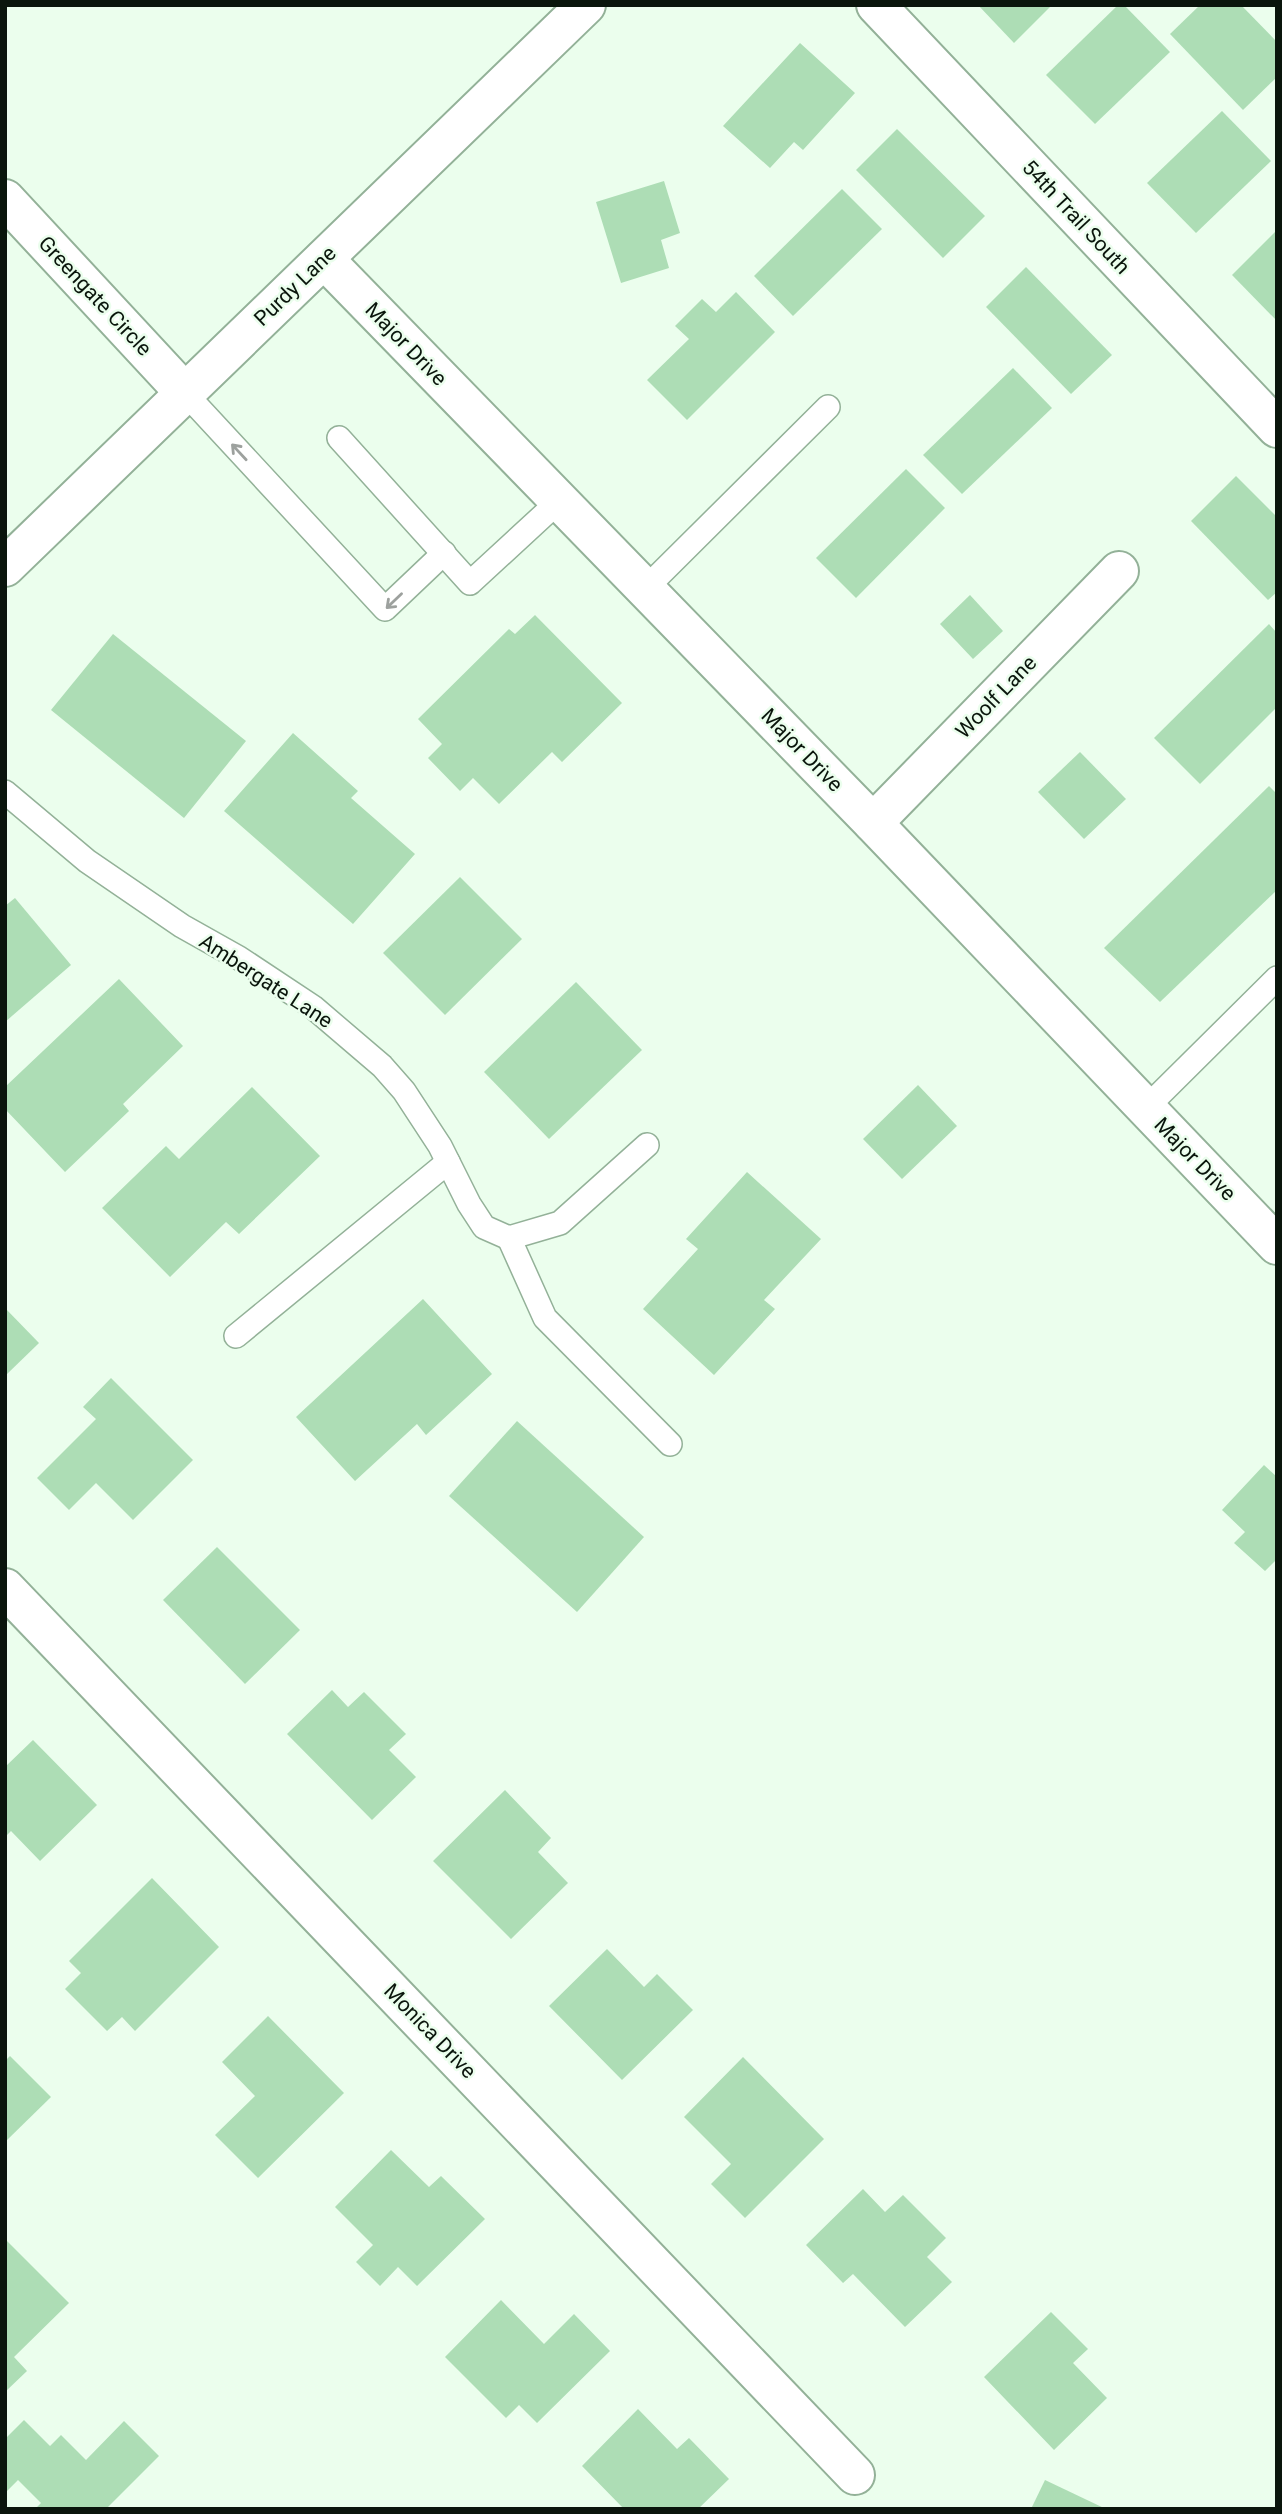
<svg xmlns="http://www.w3.org/2000/svg" width="1282" height="2514" font-family="Roboto,sans-serif">
	<style>
		.building { fill: #adddb5 }
		.lines { fill: none; stroke-linecap: round; stroke-linejoin: round }
		.service-casing { stroke: #93b198; stroke-width: 26 }
		.minor-casing { stroke: #93b198; stroke-width: 42 }
		.tertiary-casing { stroke: #93b198; stroke-width: 42 }
		.service { stroke: #fff; stroke-width: 23 }
		.minor { stroke: #fff; stroke-width: 38 }
		.tertiary { stroke: #fff; stroke-width: 38 }
		.oneway { stroke: #9da19e }
		.labels { text-anchor: middle; dominant-baseline: central; stroke-width: 5; stroke-linejoin: round; paint-order: stroke }
		.street-label { font-size: 21px; fill: #0a150c; stroke: #ebfeed }
	</style>
	<rect width="100%" height="100%" fill="#ebfeed"/>
	<g class="building">
		<polygon points="978,5 1052,5 1014,43"/>
		<polygon points="1118,5 1124,5 1170,52 1095,124 1046,75"/>
		<polygon points="1200,5 1241,5 1277,42 1277,77 1243,110 1170,34"/>
		<polygon points="800,43 855,93 803,150 794,142 770,168 723,126"/>
		<polygon points="1222,111 1271,161 1196,233 1147,183"/>
		<polygon points="897,129 985,216 943,258 856,170"/>
		<polygon points="664,181 680,233 661,240 669,268 621,283 596,202"/>
		<polygon points="842,189 882,229 793,316 754,276"/>
		<polygon points="1277,230 1277,321 1232,275"/>
		<polygon points="1026,267 1112,355 1071,394 986,307"/>
		<polygon points="736,292 775,332 687,420 647,380 689,339 675,326 702,299 716,312"/>
		<polygon points="1013,368 1052,408 962,494 923,455"/>
		<polygon points="906,469 945,508 856,598 816,558"/>
		<polygon points="1236,476 1277,517 1277,592 1268,600 1191,521"/>
		<polygon points="970,595 1003,631 973,659 940,624"/>
		<polygon points="535,615 622,703 562,762 552,752 499,804 473,778 460,791 428,758 442,744 418,719 509,629 515,634"/>
		<polygon points="1269,624 1277,633 1277,707 1200,784 1154,738"/>
		<polygon points="113,634 246,741 184,818 51,710"/>
		<polygon points="293,733 358,791 351,798 415,854 353,924 224,811"/>
		<polygon points="1080,752 1126,799 1084,839 1038,792"/>
		<polygon points="1269,786 1277,794 1277,890 1160,1002 1104,948"/>
		<polygon points="460,877 522,939 445,1015 383,953"/>
		<polygon points="15,898 71,965 5,1022 5,906"/>
		<polygon points="119,979 183,1046 123,1104 129,1111 65,1172 5,1109 5,1087"/>
		<polygon points="576,982 642,1050 549,1139 484,1072"/>
		<polygon points="918,1085 957,1126 902,1179 863,1139"/>
		<polygon points="252,1087 320,1156 239,1234 226,1222 170,1277 102,1208 166,1146 179,1159"/>
		<polygon points="747,1172 821,1239 764,1300 775,1309 714,1375 643,1309 698,1249 686,1239"/>
		<polygon points="423,1299 492,1374 426,1435 417,1424 355,1481 296,1417"/>
		<polygon points="5,1308 39,1343 5,1376"/>
		<polygon points="111,1378 193,1460 133,1520 96,1483 69,1510 37,1478 96,1419 83,1407"/>
		<polygon points="517,1421 644,1537 577,1612 449,1496"/>
		<polygon points="1264,1465 1277,1477 1277,1559 1265,1571 1234,1543 1245,1532 1222,1510"/>
		<polygon points="217,1547 300,1630 245,1684 163,1600"/>
		<polygon points="332,1690 348,1707 364,1692 406,1734 389,1750 416,1777 372,1820 287,1734"/>
		<polygon points="33,1740 97,1805 40,1861 11,1831 5,1837 5,1767"/>
		<polygon points="505,1790 551,1838 538,1852 568,1883 511,1939 433,1861"/>
		<polygon points="152,1878 219,1947 135,2031 122,2017 107,2031 65,1989 81,1973 69,1961"/>
		<polygon points="607,1949 644,1987 657,1974 693,2010 622,2080 549,2006"/>
		<polygon points="268,2016 344,2093 258,2178 215,2135 255,2096 222,2062"/>
		<polygon points="10,2056 51,2097 5,2142 5,2061"/>
		<polygon points="743,2057 824,2139 745,2218 711,2184 731,2164 684,2117"/>
		<polygon points="391,2150 429,2187 441,2176 485,2219 417,2286 398,2267 380,2286 356,2262 373,2245 335,2207"/>
		<polygon points="863,2189 885,2212 903,2195 946,2238 927,2257 952,2282 905,2327 853,2274 843,2283 806,2245"/>
		<polygon points="5,2239 69,2303 14,2357 27,2371 5,2392"/>
		<polygon points="501,2300 544,2344 574,2314 610,2351 537,2423 519,2405 506,2418 445,2357"/>
		<polygon points="1051,2312 1088,2349 1073,2363 1107,2398 1054,2450 984,2377"/>
		<polygon points="638,2409 677,2449 689,2438 729,2479 698,2509 624,2509 582,2466"/>
		<polygon points="24,2420 50,2446 61,2435 86,2460 124,2421 159,2456 106,2509 35,2509 41,2503 18,2480 5,2493 5,2439"/>
		<polygon points="1045,2480 1106,2509 1031,2509"/>
	</g>
	<g class="lines">
		<g class="service-casing">
			<g id="service">
				<polyline points="185,393 385,609 444,553"/>
				<polyline points="339,438 470,583 559,501"/>
				<polyline points="645,589 828,407"/>
				<polyline points="5,792 87,861 182,926 239,958 313,1007 382,1066 404,1091 440,1146 469,1204 484,1227 509,1238 560,1223 647,1145"/>
				<polyline points="1146,1108 1277,978"/>
				<polyline points="509,1238 545,1318 670,1444"/>
				<polyline points="236,1336 448,1162"/>
			</g>
		</g>
		<g class="minor-casing">
			<g id="minor">
				<polyline points="876,5 1277,428"/>
				<polyline points="5,199 185,393"/>
				<polyline points="324,259 873,823 1277,1245"/>
				<polyline points="873,823 1119,571"/>
				<polyline points="5,1588 855,2475"/>
			</g>
		</g>
		<g class="tertiary-casing">
			<polyline id="tertiary" points="5,567 586,5"/>
		</g>
		<use href="#service" class="service"/>
		<use href="#minor" class="minor"/>
		<use href="#tertiary" class="tertiary"/>
	</g>
	<defs><path id="oneway-shaft" d="M-6 0H5M1.5-3L5.5 0L1.5 3" fill="none" stroke-width="1.6" stroke-linecap="round" stroke-linejoin="round" transform="scale(1.75)"/></defs>
	<g class="oneway">
		<use href="#oneway-shaft" transform="translate(239 452) rotate(-133)"/>
		<use href="#oneway-shaft" transform="translate(394 601) rotate(136)"/>
	</g>
	<g class="labels">
		<g class="street-label">
			<text transform="translate(1076 217) rotate(47)">54th Trail South</text>
			<text transform="translate(295 286) rotate(-44)">Purdy Lane</text>
			<text transform="translate(95 296) rotate(47)">Greengate Circle</text>
			<text transform="translate(406 344) rotate(46)">Major Drive</text>
			<text transform="translate(996 697) rotate(-46)">Woolf Lane</text>
			<text transform="translate(802 750) rotate(46)">Major Drive</text>
			<text transform="translate(266 981) rotate(33)">Ambergate Lane</text>
			<text transform="translate(1195 1159) rotate(46)">Major Drive</text>
			<text transform="translate(430 2031) rotate(46)">Monica Drive</text>
		</g>
	</g>
	<rect width="1282" height="2514" fill="none" stroke="#0a150c" stroke-width="14"/>
</svg>
